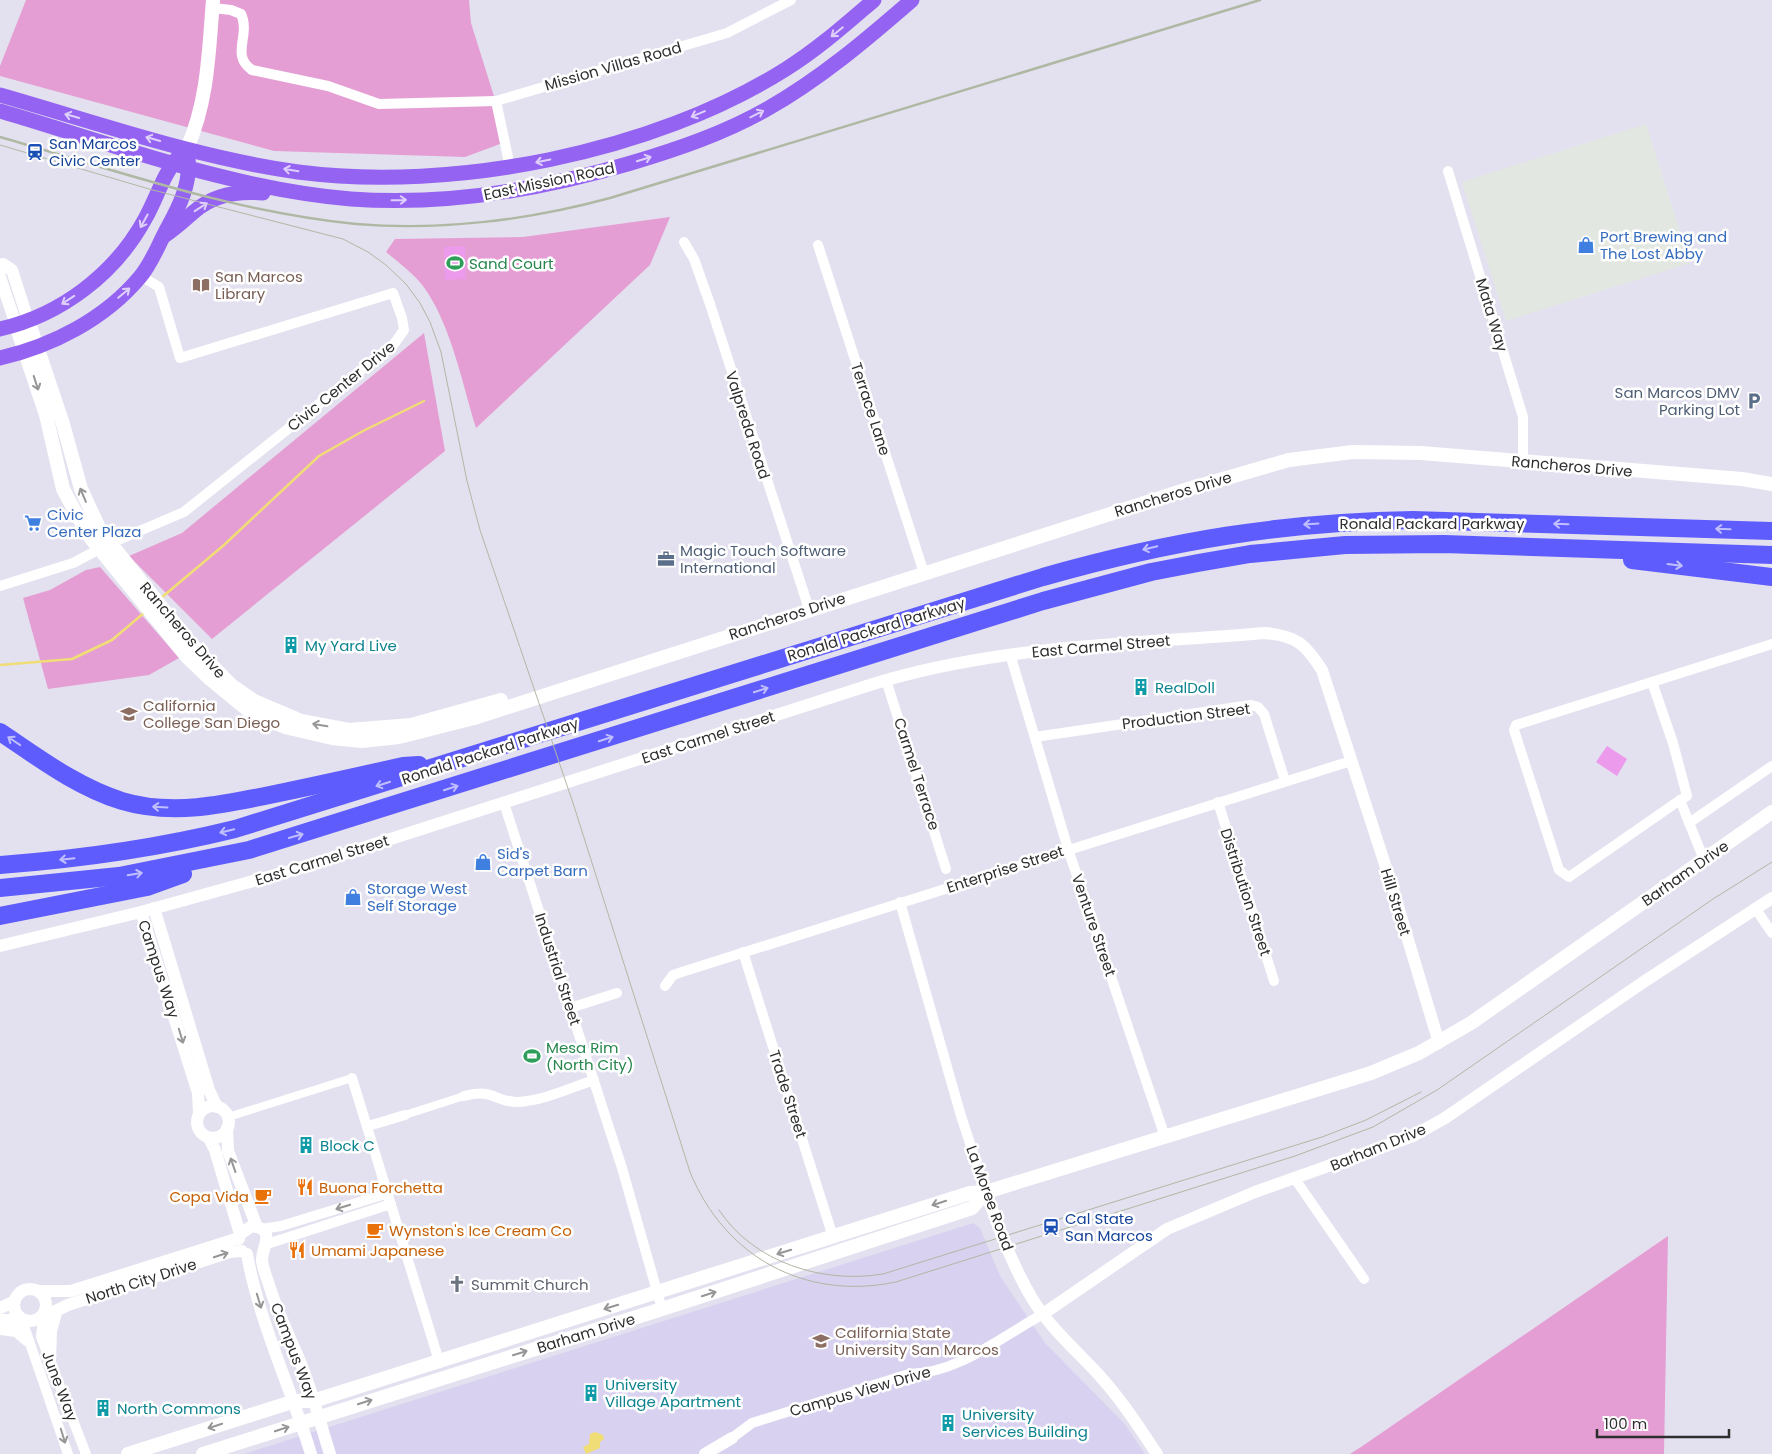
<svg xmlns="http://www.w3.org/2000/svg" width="1772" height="1454" font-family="Poppins,sans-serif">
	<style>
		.industrial { fill: #e2e8e1 }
		.education { fill: #d9d1f0 }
		.green { fill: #e59ed3 }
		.pitch { fill: #ec9aeb }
		.water { fill: #f0dd75 }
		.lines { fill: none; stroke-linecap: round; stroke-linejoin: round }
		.stream { stroke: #f0dd75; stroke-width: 2.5 }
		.pedestrian { stroke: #fff; stroke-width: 8 }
		.minor { stroke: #fff; stroke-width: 10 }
		.tertiary { stroke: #fff; stroke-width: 12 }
		.secondary { stroke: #fff; stroke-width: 14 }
		.primary { stroke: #9563f1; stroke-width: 15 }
		.motorway { stroke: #5f5cfe; stroke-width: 18 }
		.tram { stroke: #afb8a3; stroke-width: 1 }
		.rail { stroke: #afb8a3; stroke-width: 2.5 }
		.oneway { stroke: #dfd0fb }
		.oneway2 { stroke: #969696 }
		.oneway3 { stroke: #bfbeff }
		.labels { text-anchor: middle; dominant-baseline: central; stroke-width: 5; stroke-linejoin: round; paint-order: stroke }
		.street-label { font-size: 15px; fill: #2e2e2e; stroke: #fff }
		.transit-label { font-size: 15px; fill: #164399; stroke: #fff; text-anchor: start }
		.shop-label { font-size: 15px; fill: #366cbe; stroke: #fff; text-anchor: start }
		.leisure-label { font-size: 15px; fill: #27864d; stroke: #fff; text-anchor: start }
		.education-label { font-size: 15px; fill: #785e54; stroke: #fff; text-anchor: start }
		.service-label { font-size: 15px; fill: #4e5e75; stroke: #fff; text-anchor: end }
		.culture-label { font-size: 15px; fill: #0d838f; stroke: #fff; text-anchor: start }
		.food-label { font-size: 15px; fill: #c56008; stroke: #fff; text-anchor: start }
		.worship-label { font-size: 15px; fill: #5b616d; stroke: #fff; text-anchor: start }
	</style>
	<rect width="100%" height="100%" fill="#e3e1ef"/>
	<polygon class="industrial" points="1646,124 1690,263 1506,321 1462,182"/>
	<polygon class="education" points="973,1223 980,1228 1000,1276 1045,1343 1125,1424 1145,1454 244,1454"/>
	<g class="green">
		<polygon points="26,0 469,0 471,23 508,141 465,157 274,151 0,76 0,66"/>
		<path d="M670,217L650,265L476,428C462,383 451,324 423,286C413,273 399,263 386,252L395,239L523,237Z"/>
		<polygon points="424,333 445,451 212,639 129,556 182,533"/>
		<polygon points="100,567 179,658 149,675 48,689 23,598 50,590 86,570"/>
		<polygon points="1668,1236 1664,1454 1350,1454 1361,1447"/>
	</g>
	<g class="pitch">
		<polygon points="465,246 466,279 445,280 444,247"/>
		<polygon points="1607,746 1627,759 1617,776 1596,762"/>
	</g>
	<polygon class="water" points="595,1432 603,1435 604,1439 600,1442 600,1448 586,1454 583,1447 589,1444 590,1434"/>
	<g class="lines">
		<g class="stream">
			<polyline points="161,598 224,545 319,456 363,431 424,401"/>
			<polyline points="0,665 72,659 112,640 145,612"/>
		</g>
		<g class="pedestrian">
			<polyline points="405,1115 464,1096"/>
			<polyline points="228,1117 352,1078"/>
		</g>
		<g class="minor">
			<path d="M213,8L231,10L241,14C251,35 230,55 252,70L328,86L379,104L496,101"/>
			<polyline points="510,167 496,101 727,33 791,0"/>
			<polyline points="1448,171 1523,417 1523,462"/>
			<polyline points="684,242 694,259 710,304 809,609"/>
			<polyline points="818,245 924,573"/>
			<polyline points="0,586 73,563 109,544 184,512 394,344 404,330 402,318 393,293 180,358 159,287 141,276"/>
			<polyline points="1010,654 1068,849 1165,1137"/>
			<polyline points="886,680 946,869"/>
			<polyline points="1652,682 1673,743 1687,796 1680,800"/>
			<polyline points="1035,737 1251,705 1258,707 1264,714 1285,781"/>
			<polyline points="1218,802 1274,981"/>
			<polyline points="504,803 622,1168 662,1309"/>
			<polyline points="1689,823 1772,766"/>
			<polyline points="1704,860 1680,800 1569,877 1559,870 1514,730 1516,725 1772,644"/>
			<polyline points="900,902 961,1116 986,1192"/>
			<polyline points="1755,908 1772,933"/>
			<polyline points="743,952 833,1237"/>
			<polyline points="665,986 673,975 685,971 1351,761"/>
			<polyline points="570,1008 617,993"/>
			<polyline points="352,1078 439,1361"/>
			<path d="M464,1096C493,1088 495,1102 517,1102C543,1101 570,1088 594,1080"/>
			<polyline points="368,1126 405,1115"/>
			<polyline points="1295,1179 1364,1279"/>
			<polyline points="261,1229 281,1226 389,1193"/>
			<polyline points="267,1244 391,1204"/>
			<polyline points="43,1317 41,1337 86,1454"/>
			<polyline points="22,1320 68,1454"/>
			<path d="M732,1438L752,1423L909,1374C959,1373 1001,1337 1043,1314"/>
		</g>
		<g class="tertiary">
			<polyline points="0,272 3,264 12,270 28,320"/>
			<polyline points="0,277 16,325"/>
			<polyline points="154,908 209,1090 217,1107"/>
			<polyline points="141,912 198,1093 199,1113"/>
			<path d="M0,946L141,912L297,869L873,684C999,645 1134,644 1265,633C1297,636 1305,644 1322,670L1391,883L1439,1043"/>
			<circle cx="213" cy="1122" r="16"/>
			<polyline points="227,1128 228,1151 257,1227"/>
			<polyline points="209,1138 215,1150 240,1234 239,1239"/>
			<path d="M986,1192C999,1229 1013,1267 1033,1300C1051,1329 1076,1350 1098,1374C1121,1399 1139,1427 1157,1454"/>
			<path d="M240,1234L252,1226C276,1229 263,1245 262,1259C262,1268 268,1280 270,1288C278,1313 289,1335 299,1359C312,1390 320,1423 330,1454"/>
			<path d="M247,1254C259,1322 291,1388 311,1454"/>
			<circle cx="30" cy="1305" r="16"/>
			<polyline points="38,1291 71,1291 239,1238"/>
			<polyline points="0,1308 15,1301"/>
			<polyline points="1043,1314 1167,1229 1255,1192 1413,1136 1445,1118 1645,981 1772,898"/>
			<polyline points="43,1317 68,1305 230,1252 242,1251"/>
			<polyline points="0,1320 22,1320"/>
			<polyline points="0,1329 16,1331 28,1341"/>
			<polyline points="50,1362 51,1331 56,1313"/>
			<polyline points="705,1454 732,1438"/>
		</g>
		<g class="secondary">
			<path d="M187,148C208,102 209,49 213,0"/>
			<polyline points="28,320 63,424 81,489 100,530 192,645 231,685 254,701 301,721 349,730 411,725 501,700"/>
			<polyline points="16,325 46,415 63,489 78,517 90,537 188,658 209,678 248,710 285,727 332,738 362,741 399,737 474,718 1185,490 1289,460 1353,452 1421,453 1742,479 1772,484"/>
			<polyline points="128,1454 295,1401 313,1401 970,1193 986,1192 1371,1073 1419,1053 1471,1023 1772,812"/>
			<polyline points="203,1454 662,1309 972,1208 986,1192"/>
		</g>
		<g class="primary">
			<path d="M0,95C98,123 197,158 298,172C453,192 653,153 786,69C818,49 846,24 874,0"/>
			<path d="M0,111C112,144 235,190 351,199C446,206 540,190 631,163C678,149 725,133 767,109C820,79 866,40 912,0"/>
			<path d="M164,236C176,228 184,220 195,211C213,195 239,191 263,193"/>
			<path d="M0,329C61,315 115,274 145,219C157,198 163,174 179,156"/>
			<path d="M0,358C52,346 105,319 140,277C152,263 159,243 168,227C179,207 191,183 188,159"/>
		</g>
		<g class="motorway">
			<polyline points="1632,560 1772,577"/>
			<path d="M0,732C39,758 77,787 122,801C175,817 231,803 284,792C323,784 363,775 403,766L419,765"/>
			<path d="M0,865C80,859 158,848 235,829L1043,577C1169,541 1283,522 1413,520L1772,531"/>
			<polyline points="0,888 119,876 249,850 1043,601 1151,572 1198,563 1250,554 1345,545 1444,544 1772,555"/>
			<polyline points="0,916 147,887 183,874"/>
		</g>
		<g class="tram">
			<path d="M0,145L149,189L343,239L368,252L386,265L406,284L420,303L430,322L441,352L467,481L480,530L573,803L690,1172C725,1257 805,1301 896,1282L1295,1156L1373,1127L1437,1090L1713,899L1772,862"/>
			<path d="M719,1210C754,1263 823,1284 883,1274L1322,1137L1366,1120L1421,1092"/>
		</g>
		<path class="rail" d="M0,137C117,171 234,212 356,224C440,231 529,220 610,198L1260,0"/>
	</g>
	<defs><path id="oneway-shaft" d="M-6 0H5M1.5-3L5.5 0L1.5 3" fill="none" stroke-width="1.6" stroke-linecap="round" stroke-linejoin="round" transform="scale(1.25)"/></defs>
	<g class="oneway">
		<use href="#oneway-shaft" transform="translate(837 32) rotate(141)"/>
		<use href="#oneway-shaft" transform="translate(698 114) rotate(157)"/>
		<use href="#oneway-shaft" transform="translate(757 114) rotate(-27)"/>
		<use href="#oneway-shaft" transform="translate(72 116) rotate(-164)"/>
		<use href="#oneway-shaft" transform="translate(153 139) rotate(-164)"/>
		<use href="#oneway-shaft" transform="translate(644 159) rotate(-17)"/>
		<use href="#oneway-shaft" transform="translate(543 161) rotate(168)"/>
		<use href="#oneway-shaft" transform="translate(291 170) rotate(-171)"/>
		<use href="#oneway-shaft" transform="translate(399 200) rotate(-1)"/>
		<use href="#oneway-shaft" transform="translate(201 207) rotate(-33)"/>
		<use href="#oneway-shaft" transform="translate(144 221) rotate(119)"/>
		<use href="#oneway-shaft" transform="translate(124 293) rotate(-40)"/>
		<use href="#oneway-shaft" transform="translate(68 300) rotate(147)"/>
	</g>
	<g class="oneway2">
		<use href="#oneway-shaft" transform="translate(36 383) rotate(72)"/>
		<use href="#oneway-shaft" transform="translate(83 495) rotate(-113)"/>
		<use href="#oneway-shaft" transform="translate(320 725) rotate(-170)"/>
		<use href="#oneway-shaft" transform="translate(181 1036) rotate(73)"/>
		<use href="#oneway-shaft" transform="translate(233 1165) rotate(-109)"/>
		<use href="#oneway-shaft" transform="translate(939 1203) rotate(162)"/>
		<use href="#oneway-shaft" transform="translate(343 1207) rotate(163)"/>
		<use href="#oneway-shaft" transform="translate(784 1252) rotate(163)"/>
		<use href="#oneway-shaft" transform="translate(221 1255) rotate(-18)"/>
		<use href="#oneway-shaft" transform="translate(709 1294) rotate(-18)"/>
		<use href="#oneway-shaft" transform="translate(259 1301) rotate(73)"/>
		<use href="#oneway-shaft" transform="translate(611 1307) rotate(163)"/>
		<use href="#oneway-shaft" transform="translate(520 1353) rotate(-17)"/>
		<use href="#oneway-shaft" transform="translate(365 1402) rotate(-18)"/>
		<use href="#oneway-shaft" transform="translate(215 1426) rotate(162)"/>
		<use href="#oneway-shaft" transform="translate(282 1429) rotate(-18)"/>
		<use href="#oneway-shaft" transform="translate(63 1436) rotate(73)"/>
	</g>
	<g class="oneway3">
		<use href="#oneway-shaft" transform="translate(1311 524) rotate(176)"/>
		<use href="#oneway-shaft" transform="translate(1561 524) rotate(-178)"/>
		<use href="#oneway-shaft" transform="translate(1723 529) rotate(-178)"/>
		<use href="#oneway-shaft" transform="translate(1150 548) rotate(167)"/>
		<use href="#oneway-shaft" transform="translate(1675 565) rotate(7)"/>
		<use href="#oneway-shaft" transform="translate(761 690) rotate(-18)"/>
		<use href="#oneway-shaft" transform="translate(606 739) rotate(-18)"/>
		<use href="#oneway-shaft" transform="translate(14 741) rotate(-146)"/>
		<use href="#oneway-shaft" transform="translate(383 784) rotate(162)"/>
		<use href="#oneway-shaft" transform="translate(451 788) rotate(-18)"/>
		<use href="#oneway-shaft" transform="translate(160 807) rotate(-177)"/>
		<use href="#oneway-shaft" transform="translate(227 831) rotate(166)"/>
		<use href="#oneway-shaft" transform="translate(296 836) rotate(-16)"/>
		<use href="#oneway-shaft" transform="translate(67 859) rotate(174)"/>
		<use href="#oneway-shaft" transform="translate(135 874) rotate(-9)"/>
	</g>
	<defs>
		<g id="station-bare" transform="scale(1.35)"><path d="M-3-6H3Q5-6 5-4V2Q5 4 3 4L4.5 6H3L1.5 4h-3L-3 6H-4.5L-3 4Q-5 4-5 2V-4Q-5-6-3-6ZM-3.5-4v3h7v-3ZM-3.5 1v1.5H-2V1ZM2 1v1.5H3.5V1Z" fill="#1a4fb4" stroke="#fff" stroke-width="2.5" paint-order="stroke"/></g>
		<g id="shop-bare" transform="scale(1.35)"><path d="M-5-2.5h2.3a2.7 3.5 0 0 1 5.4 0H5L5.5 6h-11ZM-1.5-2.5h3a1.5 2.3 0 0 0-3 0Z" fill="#3f7fe0" stroke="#fff" stroke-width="2.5" paint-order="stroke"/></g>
		<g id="stadium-bare" transform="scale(1.35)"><path d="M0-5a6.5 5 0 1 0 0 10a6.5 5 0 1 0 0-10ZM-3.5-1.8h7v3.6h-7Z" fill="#2e9e5b" stroke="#fff" stroke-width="2.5" paint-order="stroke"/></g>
		<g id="library-bare" transform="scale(1.35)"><path d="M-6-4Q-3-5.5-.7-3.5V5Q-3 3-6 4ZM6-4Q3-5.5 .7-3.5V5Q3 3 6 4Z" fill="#8d6e63" stroke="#fff" stroke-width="2.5" paint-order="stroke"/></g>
		<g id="parking-bare" transform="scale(1.35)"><path d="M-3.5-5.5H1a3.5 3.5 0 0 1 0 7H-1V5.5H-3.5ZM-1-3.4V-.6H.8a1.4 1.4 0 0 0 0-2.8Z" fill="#5c6f8a" stroke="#fff" stroke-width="2.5" paint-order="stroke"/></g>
		<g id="supermarket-bare" transform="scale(1.35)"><path d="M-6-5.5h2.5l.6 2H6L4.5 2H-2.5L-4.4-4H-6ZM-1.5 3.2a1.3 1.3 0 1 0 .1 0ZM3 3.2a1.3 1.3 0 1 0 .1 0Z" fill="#3f7fe0" stroke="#fff" stroke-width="2.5" paint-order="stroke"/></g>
		<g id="office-bare" transform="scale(1.35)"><path d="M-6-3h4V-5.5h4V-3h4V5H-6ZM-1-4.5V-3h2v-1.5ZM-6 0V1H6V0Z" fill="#5c6f8a" stroke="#fff" stroke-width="2.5" paint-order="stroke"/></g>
		<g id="building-bare" transform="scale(1.35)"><path d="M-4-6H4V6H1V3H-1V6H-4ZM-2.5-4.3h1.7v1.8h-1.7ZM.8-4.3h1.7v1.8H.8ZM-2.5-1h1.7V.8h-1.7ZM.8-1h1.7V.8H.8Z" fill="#0f9aa8" stroke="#fff" stroke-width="2.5" paint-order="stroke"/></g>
		<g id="university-bare" transform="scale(1.35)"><path d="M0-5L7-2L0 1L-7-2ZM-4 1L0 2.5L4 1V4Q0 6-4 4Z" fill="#8d6e63" stroke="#fff" stroke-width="2.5" paint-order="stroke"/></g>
		<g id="restaurant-bare" transform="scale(1.35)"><path d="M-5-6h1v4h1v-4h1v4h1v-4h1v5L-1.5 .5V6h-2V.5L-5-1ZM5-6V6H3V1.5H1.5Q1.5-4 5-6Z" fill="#e8710a" stroke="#fff" stroke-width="2.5" paint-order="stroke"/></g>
		<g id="cafe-bare" transform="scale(1.35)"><path d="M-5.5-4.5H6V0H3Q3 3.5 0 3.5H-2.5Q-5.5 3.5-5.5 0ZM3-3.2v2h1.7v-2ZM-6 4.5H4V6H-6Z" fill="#e8710a" stroke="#fff" stroke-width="2.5" paint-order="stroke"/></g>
		<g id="church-bare" transform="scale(1.35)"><path d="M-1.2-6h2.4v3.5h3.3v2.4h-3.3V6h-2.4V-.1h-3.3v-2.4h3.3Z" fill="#6b7280" stroke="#fff" stroke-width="2.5" paint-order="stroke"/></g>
	</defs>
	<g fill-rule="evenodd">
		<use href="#station-bare" x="35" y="152"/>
		<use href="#shop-bare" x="1586" y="245"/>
		<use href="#stadium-bare" x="455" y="263"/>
		<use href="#library-bare" x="201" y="285"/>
		<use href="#parking-bare" x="1754" y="401"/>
		<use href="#supermarket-bare" x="33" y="523"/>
		<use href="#office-bare" x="666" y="559"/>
		<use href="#building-bare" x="291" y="645"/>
		<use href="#building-bare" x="1141" y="687"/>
		<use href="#university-bare" x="129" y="714"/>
		<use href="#shop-bare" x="483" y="862"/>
		<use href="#shop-bare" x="353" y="897"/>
		<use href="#stadium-bare" x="532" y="1056"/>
		<use href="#building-bare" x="306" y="1145"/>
		<use href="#restaurant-bare" x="305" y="1187"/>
		<use href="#cafe-bare" x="263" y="1196"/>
		<use href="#station-bare" x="1051" y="1227"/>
		<use href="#cafe-bare" x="375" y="1230"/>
		<use href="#restaurant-bare" x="297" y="1250"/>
		<use href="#church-bare" x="457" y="1284"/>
		<use href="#university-bare" x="821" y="1341"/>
		<use href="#building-bare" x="591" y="1393"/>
		<use href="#building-bare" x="103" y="1408"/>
		<use href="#building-bare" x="948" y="1423"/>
	</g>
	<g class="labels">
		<g class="street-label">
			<text transform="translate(613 66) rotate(-16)">Mission Villas Road</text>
			<text transform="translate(549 181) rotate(-12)">East Mission Road</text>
			<text transform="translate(1492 315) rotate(73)">Mata Way</text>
			<text transform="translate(341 386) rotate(-39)">Civic Center Drive</text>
			<text transform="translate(871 409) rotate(72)">Terrace Lane</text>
			<text transform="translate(748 425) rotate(72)">Valpreda Road</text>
			<text transform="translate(1572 466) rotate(5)">Rancheros Drive</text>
			<text transform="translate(1173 494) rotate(-17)">Rancheros Drive</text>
			<text x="1432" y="523">Ronald Packard Parkway</text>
			<text transform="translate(787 616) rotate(-18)">Rancheros Drive</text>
			<text transform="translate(876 629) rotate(-17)">Ronald Packard Parkway</text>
			<text transform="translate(183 630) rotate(49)">Rancheros Drive</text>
			<text transform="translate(1101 646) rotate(-5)">East Carmel Street</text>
			<text transform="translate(1186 716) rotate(-7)">Production Street</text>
			<text transform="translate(708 737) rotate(-18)">East Carmel Street</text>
			<text transform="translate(490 751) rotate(-18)">Ronald Packard Parkway</text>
			<text transform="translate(917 774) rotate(72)">Carmel Terrace</text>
			<text transform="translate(322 860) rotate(-17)">East Carmel Street</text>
			<text transform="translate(1005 869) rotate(-18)">Enterprise Street</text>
			<text transform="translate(1685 873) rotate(-35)">Barham Drive</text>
			<text transform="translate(1246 892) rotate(72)">Distribution Street</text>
			<text transform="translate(1396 902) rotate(73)">Hill Street</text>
			<text transform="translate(1094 925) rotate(71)">Venture Street</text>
			<text transform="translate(159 969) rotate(72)">Campus Way</text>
			<text transform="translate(558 969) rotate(72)">Industrial Street</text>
			<text transform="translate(788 1094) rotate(72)">Trade Street</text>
			<text transform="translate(1378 1147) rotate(-22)">Barham Drive</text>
			<text transform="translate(990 1198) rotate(70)">La Moree Road</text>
			<text transform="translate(141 1281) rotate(-18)">North City Drive</text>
			<text transform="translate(586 1333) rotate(-17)">Barham Drive</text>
			<text transform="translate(294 1351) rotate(69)">Campus Way</text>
			<text transform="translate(60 1386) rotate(69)">June Way</text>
			<text transform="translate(860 1391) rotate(-16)">Campus View Drive</text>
		</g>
		<g class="transit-label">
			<text x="49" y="143">San Marcos<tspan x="49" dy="17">Civic Center</tspan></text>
			<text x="1065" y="1218">Cal State<tspan x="1065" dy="17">San Marcos</tspan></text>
		</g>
		<g class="shop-label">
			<text x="1600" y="236">Port Brewing and<tspan x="1600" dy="17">The Lost Abby</tspan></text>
			<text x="47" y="514">Civic<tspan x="47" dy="17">Center Plaza</tspan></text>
			<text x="497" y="853">Sid's<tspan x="497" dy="17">Carpet Barn</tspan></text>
			<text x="367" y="888">Storage West<tspan x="367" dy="17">Self Storage</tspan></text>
		</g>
		<g class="leisure-label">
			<text x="469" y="263">Sand Court</text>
			<text x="546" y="1047">Mesa Rim<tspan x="546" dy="17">(North City)</tspan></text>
		</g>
		<g class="education-label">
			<text x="215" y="276">San Marcos<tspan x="215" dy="17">Library</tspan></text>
			<text x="143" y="705">California<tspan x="143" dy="17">College San Diego</tspan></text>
			<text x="835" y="1332">California State<tspan x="835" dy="17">University San Marcos</tspan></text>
		</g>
		<g class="service-label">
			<text x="1740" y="392">San Marcos DMV<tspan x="1740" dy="17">Parking Lot</tspan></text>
			<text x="680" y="550" text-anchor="start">Magic Touch Software<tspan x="680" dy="17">International</tspan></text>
		</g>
		<g class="culture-label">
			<text x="305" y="645">My Yard Live</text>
			<text x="1155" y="687">RealDoll</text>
			<text x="320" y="1145">Block C</text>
			<text x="605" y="1384">University<tspan x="605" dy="17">Village Apartment</tspan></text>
			<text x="117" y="1408">North Commons</text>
			<text x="962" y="1414">University<tspan x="962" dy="17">Services Building</tspan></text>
		</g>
		<g class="food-label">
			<text x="319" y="1187">Buona Forchetta</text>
			<text x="249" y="1196" text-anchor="end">Copa Vida</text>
			<text x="389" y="1230">Wynston's Ice Cream Co</text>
			<text x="311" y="1250">Umami Japanese</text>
		</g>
		<g class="worship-label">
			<text x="471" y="1284">Summit Church</text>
		</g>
	</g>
	<path d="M1597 1429v8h132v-8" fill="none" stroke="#2e2e2e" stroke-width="2.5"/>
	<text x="1604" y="1429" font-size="15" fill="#2e2e2e" stroke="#ffffff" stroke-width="4" paint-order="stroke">100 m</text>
</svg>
